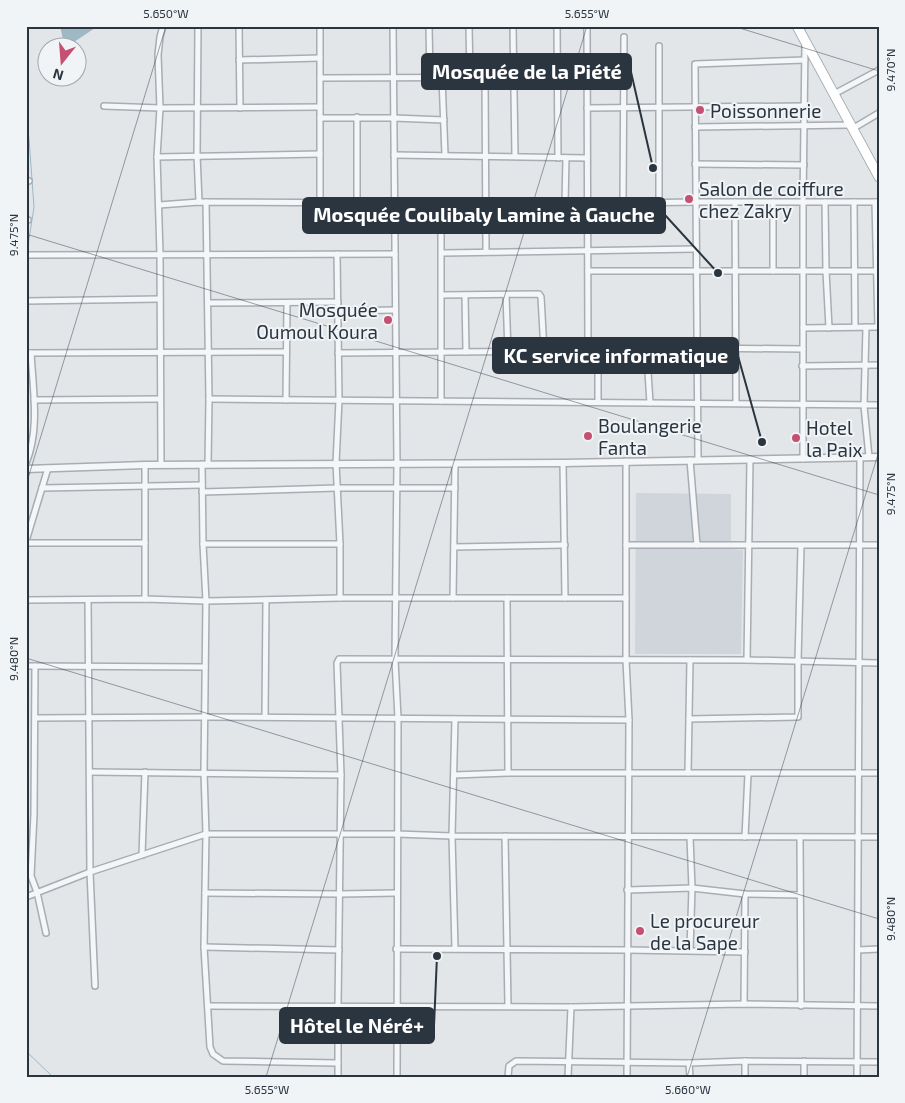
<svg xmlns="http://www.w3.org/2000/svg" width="905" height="1103" font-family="'Exo 2',sans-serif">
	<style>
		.built { fill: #d0d5db }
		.water { fill: #9fb8c6 }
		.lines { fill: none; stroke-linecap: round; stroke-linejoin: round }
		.stream { stroke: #9fb8c6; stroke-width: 1 }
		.minor-casing { stroke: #a7adb3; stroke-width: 8 }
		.tertiary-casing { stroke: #a7adb3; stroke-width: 9 }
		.primary-casing { stroke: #a2acb4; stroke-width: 11 }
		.minor { stroke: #f4f6f8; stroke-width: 5 }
		.tertiary { stroke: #f4f6f8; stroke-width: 6 }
		.primary { stroke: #fff; stroke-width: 9 }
		.ticks { fill: none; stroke: #2b3540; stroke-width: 1; stroke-opacity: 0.45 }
		.poi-dot { fill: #c45072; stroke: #f1f4f7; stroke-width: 2 }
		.labels { text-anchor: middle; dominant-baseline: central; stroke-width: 4; stroke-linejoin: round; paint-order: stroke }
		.poi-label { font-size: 19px; fill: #2b3540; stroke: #f1f4f7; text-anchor: start }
		.leader { fill: none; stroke: #2b3540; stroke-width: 2 }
		.callout-dot { fill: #2b3540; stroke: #f1f4f7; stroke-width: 2 }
		.callout { fill: #2b3540; stroke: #2b3540; stroke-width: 2 }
		.callout-label { font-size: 20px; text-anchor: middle; font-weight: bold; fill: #fff }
		.neatline { fill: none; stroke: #2b3540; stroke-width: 2 }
		.ticks-label { font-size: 12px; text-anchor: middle; fill: #2b3540 }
	</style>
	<rect width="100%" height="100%" fill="#e2e6e9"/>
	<polygon class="built" points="636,493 731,494 731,549 743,550 741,654 635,654"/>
	<polygon class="water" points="60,26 98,26 65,48"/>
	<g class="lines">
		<g class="stream">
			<polyline points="804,29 823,26"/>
			<polyline points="26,120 29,139 34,207 27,252"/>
			<polyline points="26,1049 28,1053 53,1077"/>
		</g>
		<g class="minor-casing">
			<g id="minor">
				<polyline points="198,26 197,155 199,202"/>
				<polyline points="239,26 240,108"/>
				<polyline points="393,26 397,464 395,660 398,718 397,1077"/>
				<polyline points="429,26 430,78"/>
				<polyline points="469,26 470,77"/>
				<polyline points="513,26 515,156"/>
				<polyline points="557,26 558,158"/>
				<polyline points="587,26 588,347 591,353 598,354 598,402"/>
				<polyline points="239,60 320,58"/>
				<polyline points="485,77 486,252"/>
				<polyline points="320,78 556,77"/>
				<polyline points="442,78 445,155"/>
				<polyline points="834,94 879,70"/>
				<polyline points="104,106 160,108 320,107"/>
				<polyline points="587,108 804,106"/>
				<polyline points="320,118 394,118 444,120"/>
				<polyline points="695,127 850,125"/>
				<polyline points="852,129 879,113"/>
				<polyline points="394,155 587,158"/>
				<polyline points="157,157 320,154"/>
				<polyline points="695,164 804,165"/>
				<polyline points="26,180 29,181"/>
				<polyline points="206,202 209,399 208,464"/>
				<polyline points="320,202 320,26"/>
				<polyline points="357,202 357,117"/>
				<polyline points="735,202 736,403"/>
				<polyline points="773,202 773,271"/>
				<polyline points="825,202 826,271 829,328"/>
				<polyline points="854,202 855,327"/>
				<polyline points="875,202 878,327"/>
				<polyline points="441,203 441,401"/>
				<polyline points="623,203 624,37"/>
				<polyline points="659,203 659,46"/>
				<polyline points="565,204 566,158"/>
				<polyline points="159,205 199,202 565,204 695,202 879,202"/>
				<polyline points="26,220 28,220"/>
				<polyline points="442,253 695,249"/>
				<polyline points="337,254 339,400 336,463 340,544 340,598"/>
				<polyline points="26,255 395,254"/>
				<polyline points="588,271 876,271"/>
				<polyline points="442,295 539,294 541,297 544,351"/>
				<polyline points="465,295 466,352"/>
				<polyline points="506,295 508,352"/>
				<polyline points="26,301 160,299"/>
				<polyline points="208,303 338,302"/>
				<polyline points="338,311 395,310"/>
				<polyline points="866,327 864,406 869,457"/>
				<polyline points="803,328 879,327"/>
				<polyline points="696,348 803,349"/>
				<polyline points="26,353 286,352"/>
				<polyline points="338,353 588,351"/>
				<polyline points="598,354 639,354 647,357 650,403"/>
				<polyline points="802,366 879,365"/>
				<polyline points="209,399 879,405"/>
				<polyline points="34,400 160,399"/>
				<polyline points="286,400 287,303"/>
				<polyline points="803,459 803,203 805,43"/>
				<polyline points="690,460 697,545"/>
				<polyline points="698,460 695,64 805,60"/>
				<polyline points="626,461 626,660 629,720 627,1077"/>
				<path d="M26,463C40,430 33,389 31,353"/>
				<polyline points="563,463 565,598"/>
				<polyline points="202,464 203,544 206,601 204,772 206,834 204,947 210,1047 213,1054 223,1061 338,1063"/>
				<polyline points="161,465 160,254 157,157 160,108 158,55 160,37 163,26"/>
				<polyline points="42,488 202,485"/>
				<polyline points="202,492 337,488 455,488"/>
				<polyline points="26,541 48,468"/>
				<polyline points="26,543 145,543"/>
				<polyline points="203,544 340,544"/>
				<polyline points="626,545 879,545"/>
				<polyline points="454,547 565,545"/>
				<polyline points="453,598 455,464"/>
				<polyline points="507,598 508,773"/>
				<polyline points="145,599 145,465"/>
				<polyline points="26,600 145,599 206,601 340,598 626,598"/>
				<polyline points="88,600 90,872 95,986"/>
				<polyline points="747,660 750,460"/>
				<polyline points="26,666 205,667"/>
				<polyline points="35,666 34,814 31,876 37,892 46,933"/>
				<polyline points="265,717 266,600"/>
				<polyline points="35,718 204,717 629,720"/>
				<polyline points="689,719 798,717 798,661 801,546"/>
				<polyline points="90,772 341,775"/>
				<polyline points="688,773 690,660"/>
				<polyline points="454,775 508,773 879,773"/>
				<polyline points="505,836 508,1006"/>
				<polyline points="745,837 748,774"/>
				<polyline points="800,837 801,1006"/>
				<polyline points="142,855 145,772"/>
				<polyline points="627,890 692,888 745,894 800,895"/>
				<polyline points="205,893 340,894 396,893"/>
				<polyline points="26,897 90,872 206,834 397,834 452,836 879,837"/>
				<polyline points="204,947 339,950"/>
				<polyline points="396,949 627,950 745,952"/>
				<polyline points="455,949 452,836 455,719"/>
				<polyline points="690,950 692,888 690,837"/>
				<polyline points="858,950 879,949"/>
				<polyline points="744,1004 745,894"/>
				<polyline points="208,1006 571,1007 744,1004 879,1006"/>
				<polyline points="689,1063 690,1077"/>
				<polyline points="338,1077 338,1005 341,775 337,663 339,659 747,660 879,663"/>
				<polyline points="508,1077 509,1066 516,1061 689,1063 745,1061 879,1062"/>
				<polyline points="568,1077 571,1007"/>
				<polyline points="745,1077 745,1061"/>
				<polyline points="804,1077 804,1061"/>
				<polyline points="857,1077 860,457"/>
			</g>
		</g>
		<g class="tertiary-casing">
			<polyline id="tertiary" points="26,469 145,465 563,463 879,457"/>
		</g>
		<g class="primary-casing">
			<polyline id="primary" points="797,26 879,177"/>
		</g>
		<use href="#minor" class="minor"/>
		<use href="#tertiary" class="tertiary"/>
		<use href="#primary" class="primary"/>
	</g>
	<path class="ticks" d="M733,26L879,71M26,234L879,495M26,485L166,26M26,658L879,919M266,1077L587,26M687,1077L879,451"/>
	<g class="poi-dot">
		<circle cx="700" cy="110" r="5"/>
		<circle cx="689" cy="199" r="5"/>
		<circle cx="388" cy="320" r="5"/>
		<circle cx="588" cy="436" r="5"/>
		<circle cx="796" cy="438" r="5"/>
		<circle cx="640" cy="931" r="5"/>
	</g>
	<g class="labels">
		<g class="poi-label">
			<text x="710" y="110">Poissonnerie</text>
			<text x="699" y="188">Salon de coiffure<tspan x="699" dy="22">chez Zakry</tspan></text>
			<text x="378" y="309" text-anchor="end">Mosquée<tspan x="378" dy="22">Oumoul Koura</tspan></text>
			<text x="598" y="425">Boulangerie<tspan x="598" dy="22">Fanta</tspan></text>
			<text x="806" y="427">Hotel<tspan x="806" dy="22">la Paix</tspan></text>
			<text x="650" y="920">Le procureur<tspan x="650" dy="22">de la Sape</tspan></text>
		</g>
	</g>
	<path class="leader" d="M653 168L631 72M718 273L665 215M762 442L738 356M437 956L434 1026"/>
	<g class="callout-dot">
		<circle cx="653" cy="168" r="5"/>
		<circle cx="718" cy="273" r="5"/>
		<circle cx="762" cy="442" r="5"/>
		<circle cx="437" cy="956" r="5"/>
	</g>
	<g class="callout">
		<rect x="422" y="54" width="209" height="35" rx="5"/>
		<rect x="303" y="198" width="362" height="35" rx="5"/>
		<rect x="493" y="338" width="245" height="35" rx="5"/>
		<rect x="280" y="1008" width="154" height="35" rx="5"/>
	</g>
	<g class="callout-label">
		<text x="527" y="79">Mosquée de la Piété</text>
		<text x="484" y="222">Mosquée Coulibaly Lamine à Gauche</text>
		<text x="616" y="363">KC service informatique</text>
		<text x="357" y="1033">Hôtel le Néré+</text>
	</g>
	<rect width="905" height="1103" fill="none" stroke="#f1f4f7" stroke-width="55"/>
	<g transform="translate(62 62) rotate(197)"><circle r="24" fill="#f1f4f7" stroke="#a2a8ae"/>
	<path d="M0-4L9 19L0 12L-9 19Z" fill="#c45072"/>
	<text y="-8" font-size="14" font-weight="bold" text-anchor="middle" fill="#2b3540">N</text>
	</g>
	<rect x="28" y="28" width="850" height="1048" class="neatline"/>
	<g class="ticks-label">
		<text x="166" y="18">5.650°W</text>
		<text x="587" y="18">5.655°W</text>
		<text transform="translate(891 70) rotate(-90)" y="4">9.470°N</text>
		<text transform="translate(14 235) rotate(-90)" y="4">9.475°N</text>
		<text transform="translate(891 494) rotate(-90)" y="4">9.475°N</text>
		<text transform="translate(14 659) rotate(-90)" y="4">9.480°N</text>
		<text transform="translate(891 919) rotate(-90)" y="4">9.480°N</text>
		<text x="267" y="1094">5.655°W</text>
		<text x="688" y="1094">5.660°W</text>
	</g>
</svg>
